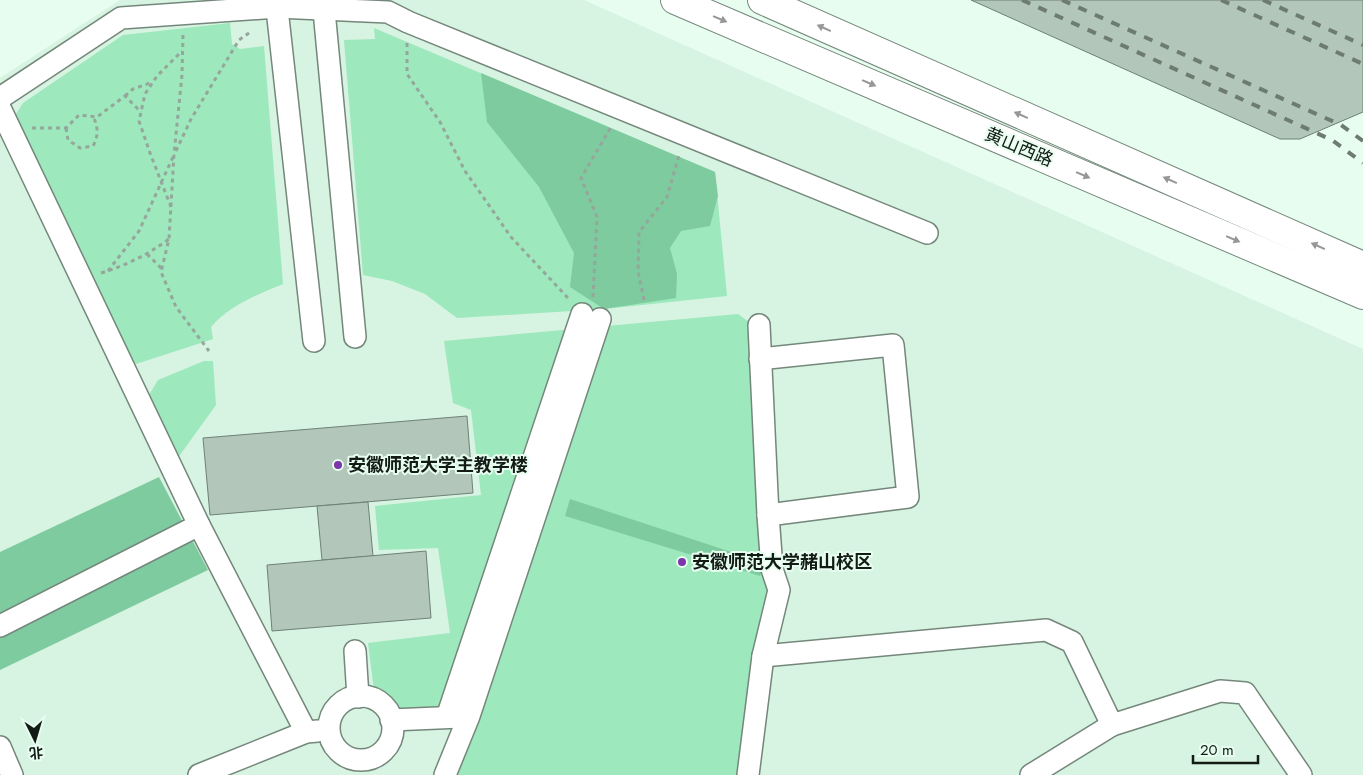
<svg xmlns="http://www.w3.org/2000/svg" width="1363" height="775" font-family="Jost,'Noto Sans SC',sans-serif">
	<style>
		.built { fill: #d7f3e1 }
		.green { fill: #9de8bc }
		.forest { fill: #7ecb9f }
		.building { fill: #b2c6b9; stroke: #6e8175 }
		.lines { fill: none; stroke-linecap: round; stroke-linejoin: round }
		.minor-casing { stroke: #74877b; stroke-width: 24 }
		.major-casing { stroke: #74877b; stroke-width: 30 }
		.path { stroke: #95a69b; stroke-width: 3; stroke-dasharray: 4 4; stroke-linecap: butt }
		.minor { stroke: #fff; stroke-width: 21 }
		.major { stroke: #fff; stroke-width: 28 }
		.rail { stroke: #6d7b72; stroke-width: 4; stroke-dasharray: 9 9; stroke-linecap: butt }
		.oneway { fill: #959896 }
		.poi-dot { fill: #7a36aa; stroke: #e7fdef; stroke-width: 2 }
		.labels { text-anchor: middle; dominant-baseline: central; stroke-width: 4; stroke-linejoin: round; paint-order: stroke }
		.street-label { font-size: 18px; fill: #131b16; stroke: #e7fdef }
		.poi-label { font-size: 18px; font-weight: bold; fill: #131b16; stroke: #e7fdef; text-anchor: start }
	</style>
	<rect width="100%" height="100%" fill="#e7fdef"/>
	<polygon class="built" points="120,0 584,0 1363,349 1363,775 0,775 0,78"/>
	<g class="green">
		<path d="M230,23L232,44L240,49L264,46L283,284C257,295 230,305 211,327L213,339L136,364L126,353L16,114L23,103L123,35Z"/>
		<polygon points="374,28 715,172 727,296 604,309 457,318 425,294 392,281 363,275 344,40 375,39"/>
		<polygon points="738,314 753,325 772,569 748,775 445,775 469,716 400,713 390,699 374,690 368,643 450,633 438,548 379,550 375,506 481,495 471,410 453,403 444,341"/>
		<polygon points="204,361 213,361 216,405 177,459 149,395 158,380"/>
	</g>
	<g class="forest">
		<polygon points="481,73 715,172 718,196 710,226 681,231 670,248 677,274 676,298 604,309 570,287 574,253 539,187 487,122"/>
		<polygon points="159,477 208,570 0,670 0,552"/>
		<polygon points="570,499 765,563 760,576 565,516"/>
	</g>
	<g class="building">
		<polygon points="971,0 1363,0 1363,112 1300,139 1280,139"/>
		<polygon points="467,416 473,493 210,515 203,438"/>
		<polygon points="368,502 373,556 322,560 317,506"/>
		<polygon points="426,551 431,618 272,631 267,565"/>
	</g>
	<g class="lines">
		<g class="minor-casing">
			<g id="minor">
				<polyline points="276,0 314,341"/>
				<polyline points="323,0 355,337"/>
				<polyline points="0,98 121,18 277,7 388,12 408,22 927,233"/>
				<polyline points="0,108 199,525 306,732"/>
				<polyline points="760,359 893,345 908,497 768,515"/>
				<polyline points="0,626 199,525"/>
				<polyline points="355,651 358,697"/>
				<polyline points="763,656 1046,630 1072,642 1112,725 1220,691 1245,693 1301,775"/>
				<circle cx="361" cy="728" r="32"/>
				<polyline points="447,717 582,314"/>
				<polyline points="391,720 461,717"/>
				<polyline points="0,747 12,775"/>
				<polyline points="199,775 306,732 318,731"/>
				<polyline points="445,775 469,716 600,319"/>
				<polyline points="748,775 763,656 779,590 772,569 768,515 759,325"/>
				<polyline points="1031,775 1112,725"/>
			</g>
		</g>
		<g class="major-casing">
			<g id="major">
				<polyline points="675,0 1363,295"/>
				<polyline points="762,0 1363,266"/>
			</g>
		</g>
		<g class="path">
			<polyline points="183,35 182,75 174,154 169,239 161,272 176,307 209,351"/>
			<polyline points="407,43 407,74 440,122 465,171 511,237 568,298"/>
			<polyline points="125,96 133,89 153,82"/>
			<polyline points="32,128 66,128 79,115 97,117 125,96 141,112"/>
			<path d="M66,128L68,140L80,148L93,146C99,135 98,127 93,116"/>
			<polyline points="176,151 191,119 239,40 252,31"/>
			<polyline points="171,207 150,153 139,121 145,94 157,76 182,51"/>
			<polyline points="147,254 162,269"/>
			<polyline points="108,271 139,231 173,157"/>
			<path d="M101,273C127,265 147,255 169,239"/>
			<polyline points="593,297 597,217 581,178 611,127"/>
			<polyline points="644,300 638,271 639,232 667,197 679,155"/>
		</g>
		<use href="#minor" class="minor"/>
		<use href="#major" class="major"/>
		<g class="rail">
			<polyline points="1022,0 1332,140 1363,163"/>
			<polyline points="1062,0 1341,125 1363,141"/>
			<polyline points="1221,0 1363,64"/>
			<polyline points="1263,0 1363,45"/>
		</g>
	</g>
	<defs><path id="oneway-solid" d="M-6-.8H1V-3.2L6.5 0L1 3.2V.8H-6Z" transform="scale(1.25)"/></defs>
	<g class="oneway">
		<use href="#oneway-solid" transform="translate(720 19) rotate(23)"/>
		<use href="#oneway-solid" transform="translate(824 28) rotate(-156)"/>
		<use href="#oneway-solid" transform="translate(869 83) rotate(23)"/>
		<use href="#oneway-solid" transform="translate(1021 115) rotate(-156)"/>
		<use href="#oneway-solid" transform="translate(1083 175) rotate(23)"/>
		<use href="#oneway-solid" transform="translate(1170 180) rotate(-156)"/>
		<use href="#oneway-solid" transform="translate(1233 239) rotate(23)"/>
		<use href="#oneway-solid" transform="translate(1318 246) rotate(-156)"/>
	</g>
	<g class="poi-dot">
		<circle cx="338" cy="465" r="5"/>
		<circle cx="682" cy="562" r="5"/>
	</g>
	<g class="labels">
		<g class="street-label">
			<text transform="translate(1019 147) rotate(23)">黄山西路</text>
		</g>
		<g class="poi-label">
			<text x="348" y="465">安徽师范大学主教学楼</text>
			<text x="692" y="562">安徽师范大学赭山校区</text>
		</g>
	</g>
	<g transform="translate(35 740) rotate(175)" stroke="#e7fdef" stroke-width="4" paint-order="stroke">
	<path d="M0-4L9 19L0 12L-9 19Z" fill="#131b16"/>
	<text y="-8" font-size="14" font-weight="bold" text-anchor="middle" fill="#131b16">北</text>
	</g>
	<path d="M1193 755v8h65v-8" fill="none" stroke="#131b16" stroke-width="2.5"/>
	<text x="1200" y="755" font-size="15" fill="#131b16" stroke="#e7fdef" stroke-width="4" paint-order="stroke">20 m</text>
</svg>
